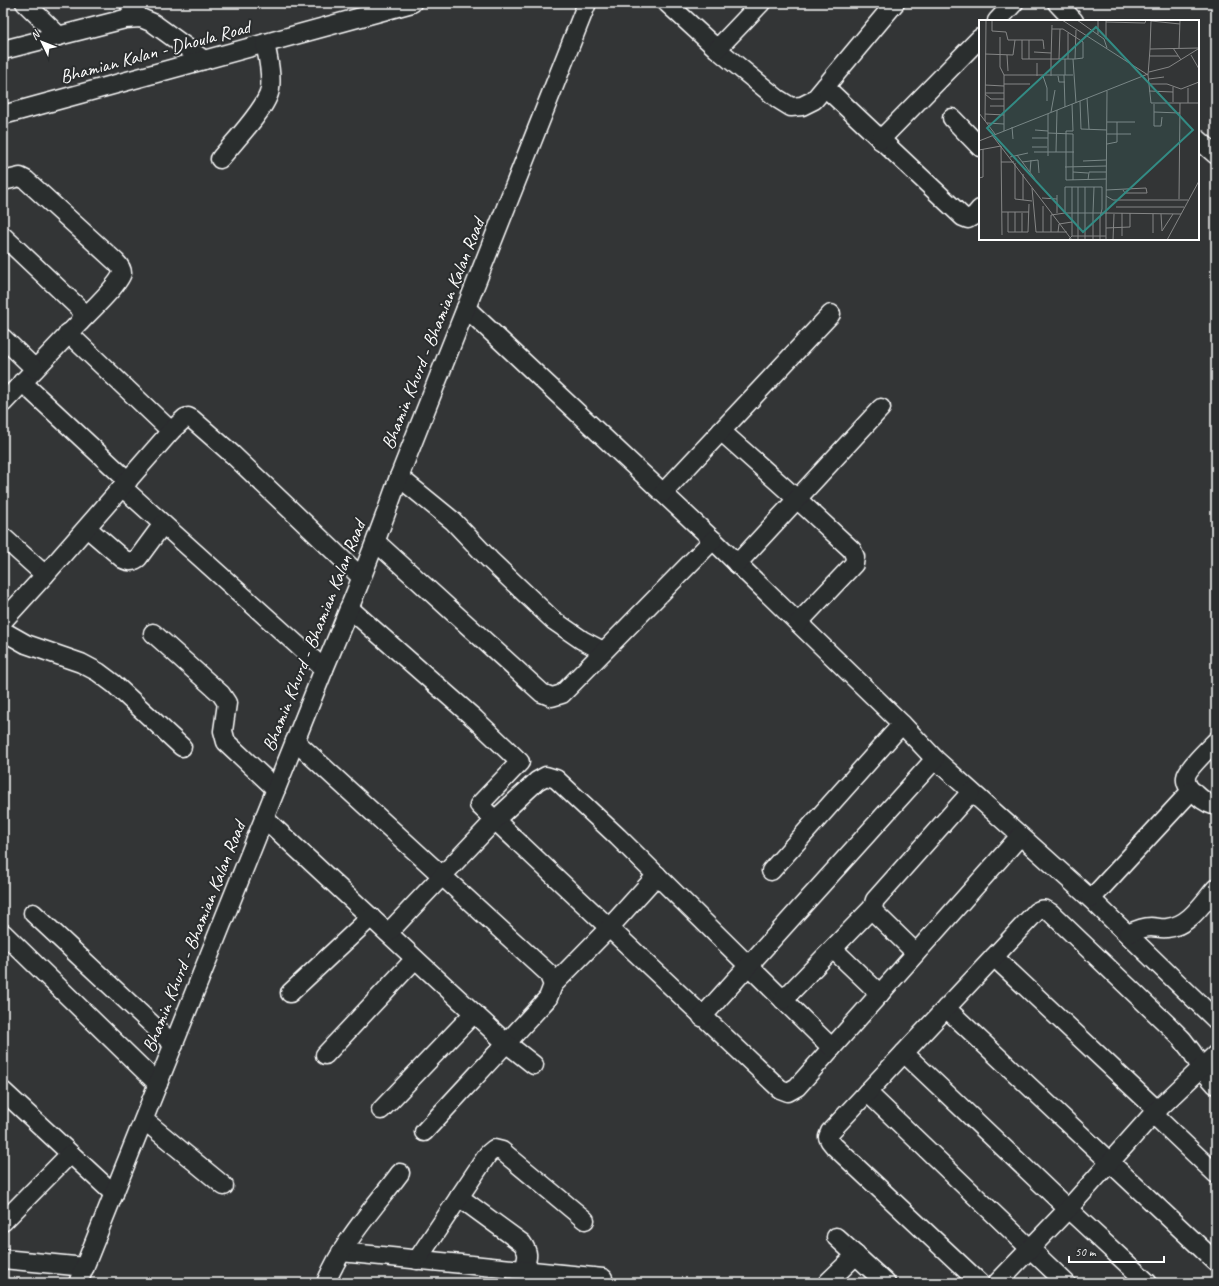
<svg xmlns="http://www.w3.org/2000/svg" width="1219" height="1286" font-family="Caveat,sans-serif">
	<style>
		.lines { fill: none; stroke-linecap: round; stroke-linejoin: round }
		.minor-casing { stroke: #fff; stroke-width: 21 }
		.minor { stroke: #2a2d2e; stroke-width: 18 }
		.labels { text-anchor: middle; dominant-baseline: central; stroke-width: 4; stroke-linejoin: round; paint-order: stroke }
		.street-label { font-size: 19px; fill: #fff; stroke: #2a2d2e }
		.inset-road { fill: none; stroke: #858686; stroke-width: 1 }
		.view { fill: #338b84; fill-opacity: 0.15; stroke: #338b84; stroke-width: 2 }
		.inset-edge { fill: none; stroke: #fff; stroke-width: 2 }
	</style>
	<rect width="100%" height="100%" fill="#333536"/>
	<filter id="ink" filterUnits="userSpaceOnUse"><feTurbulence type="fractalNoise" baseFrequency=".025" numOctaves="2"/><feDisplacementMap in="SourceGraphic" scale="8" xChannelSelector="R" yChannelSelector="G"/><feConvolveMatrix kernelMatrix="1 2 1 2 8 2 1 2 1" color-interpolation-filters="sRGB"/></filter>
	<g filter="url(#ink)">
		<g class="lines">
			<g class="minor-casing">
				<g id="minor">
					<polyline points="25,3 59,36"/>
					<polyline points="129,3 140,18"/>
					<polyline points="667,3 717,49 778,99 791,107 802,106 814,100 895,3"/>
					<polyline points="1057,3 1074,21"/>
					<polyline points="997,21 1014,3"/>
					<polyline points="717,49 761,3"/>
					<polyline points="3,50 125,19 141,18 153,23 204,60"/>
					<polyline points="825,87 963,217 968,219 975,215 980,209"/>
					<polyline points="3,115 412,3"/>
					<polyline points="952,118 980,147"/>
					<polyline points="1198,139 1216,155"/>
					<polyline points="880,140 980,38"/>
					<path d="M220,159C232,144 268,107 270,89C272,74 268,58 265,43"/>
					<path d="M3,181L20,177L26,180L116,262C119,265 122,269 122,273C120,283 89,313 80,322"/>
					<polyline points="3,236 80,309 83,313 80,322 3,403"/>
					<polyline points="466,308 713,540 902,724 935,759 1091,899 1216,1020"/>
					<polyline points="68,333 171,431"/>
					<polyline points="3,338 35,369"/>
					<polyline points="22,382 128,481"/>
					<polyline points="721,431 797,499 852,550 855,557 854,564 798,623"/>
					<polyline points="399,477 453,521 490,560 553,620 582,640 603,651"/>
					<polyline points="122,487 324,669"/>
					<polyline points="663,493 831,314"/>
					<path d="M87,528L123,559C129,562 132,562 138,558L163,524"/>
					<polyline points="3,537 45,575"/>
					<polyline points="376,542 542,693 552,697 562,694 713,540"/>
					<polyline points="737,564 881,408"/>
					<polyline points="349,608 475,719 520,762 479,805 780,1089 788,1092 797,1087 1020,836"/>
					<polyline points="3,621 45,575 171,431 185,418 188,417 192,419 232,454 361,577"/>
					<polyline points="3,631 26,644 81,663 98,672 114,684 182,747"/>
					<polyline points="153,633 221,694 227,703 223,731 226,742 276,789"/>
					<polyline points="295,741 548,973 553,985 548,998 424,1132"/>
					<path d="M1216,741C1209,748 1187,769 1186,777C1185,784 1190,790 1195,793C1200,798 1205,803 1213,805L1216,803"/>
					<polyline points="264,818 506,1043 534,1065"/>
					<polyline points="771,871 902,724"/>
					<polyline points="1091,899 1191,791"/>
					<polyline points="33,913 174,1045"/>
					<polyline points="3,933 158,1084"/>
					<polyline points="388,933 495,820 537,781 546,776 556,779 618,837 832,1048"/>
					<path d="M1128,934C1136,930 1143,927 1151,927C1156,927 1162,929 1167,928C1189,926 1202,904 1216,888"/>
					<polyline points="833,949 880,994"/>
					<polyline points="916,953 875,913 873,907 875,900 971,792"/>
					<polyline points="994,957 1158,1111"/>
					<polyline points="553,985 609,928 657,875"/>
					<polyline points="290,993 371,917"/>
					<polyline points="783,1000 873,907"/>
					<polyline points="946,1008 1216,1262"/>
					<polyline points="702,1017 935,759"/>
					<polyline points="904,1053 1068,1209 1148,1283"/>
					<polyline points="325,1055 415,959"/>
					<polyline points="3,1091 114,1194"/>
					<polyline points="867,1092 1066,1283"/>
					<polyline points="381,1110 474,1013"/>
					<polyline points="1153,1114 1216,1174"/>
					<polyline points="144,1120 224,1186"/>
					<path d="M459,1197L522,1243C530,1254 527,1258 524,1270"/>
					<polyline points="3,1222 70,1154"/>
					<polyline points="836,1237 886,1283"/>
					<polyline points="341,1252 603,1278"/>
					<polyline points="3,1259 85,1267"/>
					<polyline points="417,1260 488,1154 494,1149 502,1151 585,1220"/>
					<path d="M78,1283L324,669C351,606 376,542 399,477L587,3"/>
					<path d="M326,1283C342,1242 374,1208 400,1173"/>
					<polyline points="827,1283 856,1255"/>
					<path d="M980,1283L834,1146L830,1141L828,1137L830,1132L1036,912C1042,908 1045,909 1051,913L1168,1025L1182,1039L1192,1052L1201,1068L1216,1085"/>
					<polyline points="997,1283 1068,1209 1153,1114 1216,1054"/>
				</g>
			</g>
			<use href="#minor" class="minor"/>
		</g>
	</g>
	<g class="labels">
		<g class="street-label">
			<text transform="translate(155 52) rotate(-15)">Bhamian Kalan - Dhoula Road</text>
			<text transform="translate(433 334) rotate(-68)">Bhamin Khurd - Bhamian Kalan Road</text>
			<text transform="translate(314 636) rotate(-68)">Bhamin Khurd - Bhamian Kalan Road</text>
			<text transform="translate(194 937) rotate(-68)">Bhamin Khurd - Bhamian Kalan Road</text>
		</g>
	</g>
	<g transform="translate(979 20)">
		<rect width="220" height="220" fill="#333536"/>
		<path class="inset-road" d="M13,0V11L27,12L29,20H64L65,29M83,0L169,55L172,83H220M98,0L125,19L128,28M172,1L201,4M127,2L166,3L167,0M73,9H84L104,22V38L96,39M119,14V0M21,17V47L25,55V111M127,19V0M43,20V39H96L97,10M50,20V39M194,28L202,40M200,28L201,0M171,29L172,1M55,32L72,33M6,34L34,35L36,20M28,35L29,51M212,35L220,49M171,36H199M72,39L73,5M72,39V56M80,39L81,9M86,39V55M89,39V13M94,39L97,83M58,43V56M170,52L190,47L219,29M25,55H94M85,55L86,87M169,55L171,29L220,28M64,56L68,68V81M79,56L80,62H86M170,59L185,57M25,64H51M170,64H188L202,69L220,62M6,65L25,66M209,68V83M128,71L127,193L202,194M170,71L194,72M6,73H25M6,74L12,79H25M108,78L110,109M101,81L102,109L128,110M194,82V67M93,84L94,111H87V160L127,159M175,84V106H182L183,97M11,86H25M72,92L76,70M175,92L201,93M0,93L16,114M6,94L25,95M69,94V136M6,101L7,0M128,102H156M8,103L25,104M33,107L34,119M56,110L69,111M69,113L94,114V160M128,114H152M13,115L93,220M53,118H69M0,121L169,54M128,124L138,122V102M53,127H68M0,130L22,126L23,215M55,132H77L78,90M77,132H95M38,135L56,159M31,137L49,133M104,141L127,140M22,142H35M43,142L59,140L60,153M36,143V179L53,181M86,147L127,146M51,152L52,140M94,152L109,153M44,154V180M0,158L4,157V129M109,160L110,152H127M53,168L57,212H88M127,170L167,168L168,173H146L144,170M78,175V193M127,176L134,180H209M63,178L78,179M200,179L201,83M64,186V212M137,187H205M23,192H50M29,192V212H49L50,184M36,192V212M43,193V212M114,193L115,167M174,194V213M182,194L183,211L194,194M127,208L151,207V193M72,212V195L86,193M79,212L80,204L93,202M93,216H127M143,216V193M57,220H84M89,220L93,216V167M99,220V167M106,220V167M114,220V193M121,220V198L122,193L123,189V167H86V193H127V220M134,220L135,194M188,220L220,161"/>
		<path class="view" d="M117,7L214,110L104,212L8,108Z"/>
		<rect width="220" height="220" class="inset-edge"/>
	</g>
	<rect width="1219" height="1286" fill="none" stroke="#2a2d2e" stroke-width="16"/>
	<rect x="8" y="8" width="1203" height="1270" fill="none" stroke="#fff" stroke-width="1.5" filter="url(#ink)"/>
	<g transform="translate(42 42) rotate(313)" stroke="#2a2d2e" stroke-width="3" paint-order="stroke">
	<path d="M0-3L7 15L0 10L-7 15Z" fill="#ffffff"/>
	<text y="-6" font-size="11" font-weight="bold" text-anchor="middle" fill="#ffffff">N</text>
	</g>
	<path d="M1069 1256v6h95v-6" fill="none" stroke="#ffffff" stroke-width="2"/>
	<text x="1075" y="1256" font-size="12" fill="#ffffff" stroke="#2a2d2e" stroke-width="3" paint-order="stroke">50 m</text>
</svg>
